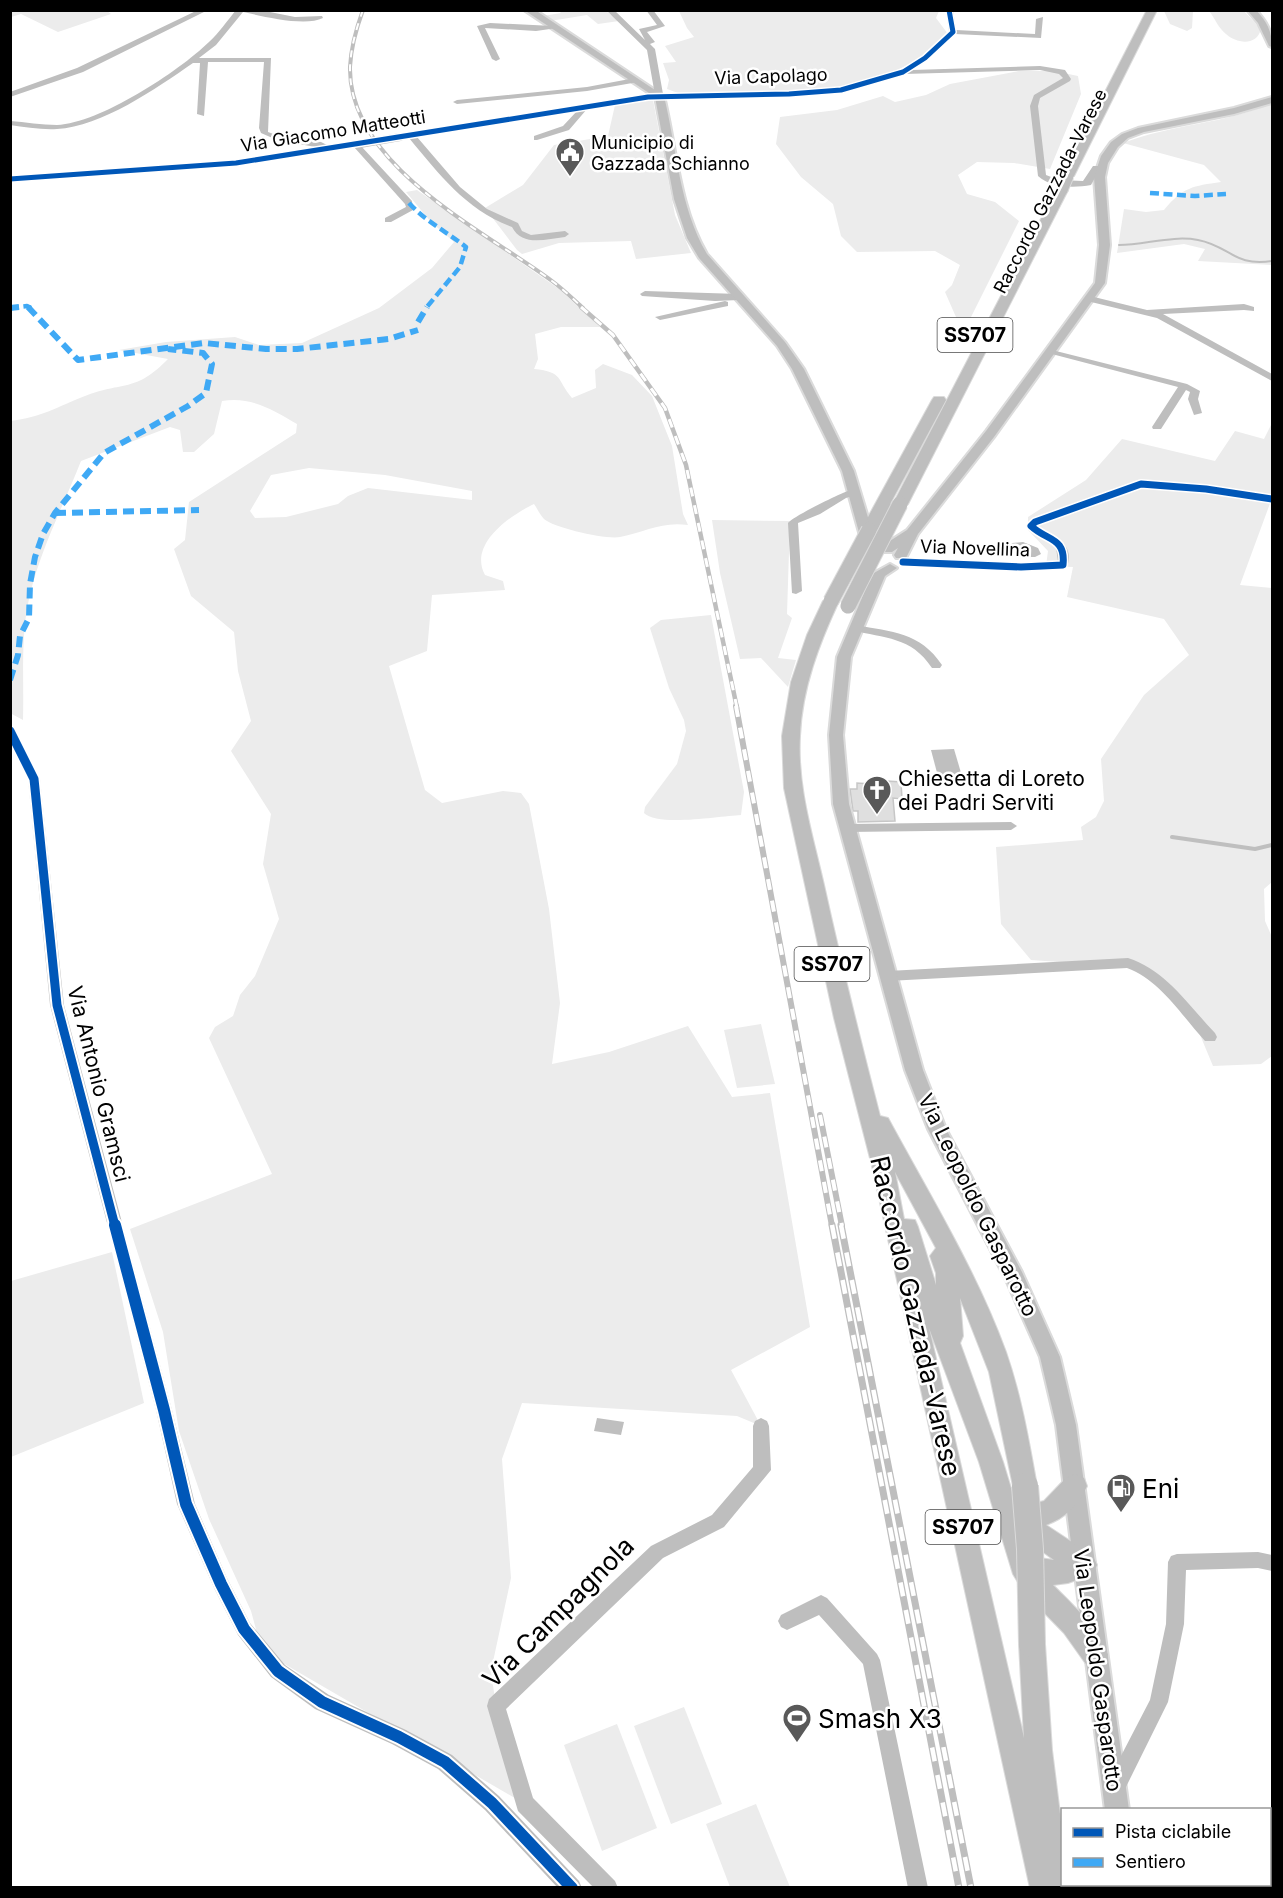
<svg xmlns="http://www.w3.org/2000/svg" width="1283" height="1898" font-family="Inter,sans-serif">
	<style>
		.green { fill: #ececec; fill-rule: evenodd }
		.water { fill: #bfbfbf }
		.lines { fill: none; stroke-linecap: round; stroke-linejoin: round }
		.stream-far1 { stroke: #bfbfbf; stroke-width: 2 }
		.stream { stroke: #bfbfbf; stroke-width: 4 }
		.building { fill: #dfdfdf; stroke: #c7c7c7; stroke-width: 1.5 }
		.major-casing { stroke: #dbdbdb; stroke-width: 4 }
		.highway-casing { stroke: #dbdbdb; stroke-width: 2 }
		.minor { fill: #bebebe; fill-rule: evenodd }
		.major { fill: #bebebe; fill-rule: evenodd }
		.highway { fill: #bebebe; fill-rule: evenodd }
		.rail-far3-casing { stroke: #bebebe; stroke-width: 4 }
		.rail-far2-casing { stroke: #bebebe; stroke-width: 4.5 }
		.rail-far1-casing { stroke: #bebebe; stroke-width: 6 }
		.rail-casing { stroke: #bebebe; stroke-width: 7 }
		.rail-far3 { stroke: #fff; stroke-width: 2; stroke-dasharray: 7; stroke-linecap: butt }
		.rail-far2 { stroke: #fff; stroke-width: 3; stroke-dasharray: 9; stroke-linecap: butt }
		.rail-far1 { stroke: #fff; stroke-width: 4; stroke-dasharray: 11; stroke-linecap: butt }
		.rail { stroke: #fff; stroke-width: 4.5; stroke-dasharray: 14; stroke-linecap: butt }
		.highway-bridge-far2-casing { stroke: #dbdbdb; stroke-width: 13; stroke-linecap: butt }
		.highway-bridge-far1-casing { stroke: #dbdbdb; stroke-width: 17; stroke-linecap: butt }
		.highway-bridge-casing { stroke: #dbdbdb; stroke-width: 28; stroke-linecap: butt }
		.minor-bridge { stroke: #bebebe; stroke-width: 8 }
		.highway-bridge-far2 { stroke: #bebebe; stroke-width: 11 }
		.highway-bridge-far1 { stroke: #bebebe; stroke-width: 15 }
		.highway-bridge { stroke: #bebebe; stroke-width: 26 }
		.quiet-far1 { stroke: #3fa9f5; stroke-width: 4.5; stroke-dasharray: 9 4.5; stroke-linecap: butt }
		.quiet { stroke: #3fa9f5; stroke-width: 6; stroke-dasharray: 11 6; stroke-linecap: butt }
		.cycleway-far3-casing { stroke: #fff; stroke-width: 8 }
		.cycleway-far2-casing { stroke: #fff; stroke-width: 10 }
		.cycleway-far1-casing { stroke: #fff; stroke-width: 13 }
		.cycleway-casing { stroke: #fff; stroke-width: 16 }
		.cycleway-far3 { stroke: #0057b8; stroke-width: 5 }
		.cycleway-far2 { stroke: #0057b8; stroke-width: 7 }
		.cycleway-far1 { stroke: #0057b8; stroke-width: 9 }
		.cycleway { stroke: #0057b8; stroke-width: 12 }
		.labels { text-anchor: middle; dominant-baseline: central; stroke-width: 5; stroke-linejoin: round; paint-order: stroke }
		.far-street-label { font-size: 18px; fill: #000; stroke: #fff }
		.far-poi-label { font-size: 18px; fill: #000; stroke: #fff; text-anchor: start }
		.shield { fill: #fff; stroke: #4c4c4c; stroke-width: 1.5 }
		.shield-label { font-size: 20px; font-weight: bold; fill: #000 }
		.poi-label { font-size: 21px; fill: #000; stroke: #fff; text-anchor: start }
		.street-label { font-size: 21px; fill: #000; stroke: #fff }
		.near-street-label { font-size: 26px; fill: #000; stroke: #fff }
		.near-poi-label { font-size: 26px; fill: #000; stroke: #fff; text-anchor: start }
	</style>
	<rect width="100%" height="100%" fill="#fff"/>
	<g class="green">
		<polygon points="107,11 111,14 58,32 21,14 11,17 11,11"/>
		<polygon points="559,11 606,11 619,21 598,24 587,15 550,21 543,16 561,13"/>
		<path d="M679,11H939L936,18L948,34C939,41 930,51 920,58C848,102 759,92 678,93L667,89L669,80L663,63L676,62L665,46L694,37L687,28Z"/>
		<polygon points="1164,11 1193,11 1192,28 1187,31 1170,24"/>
		<path d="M1209,11H1244L1261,29C1257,46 1237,44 1226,34C1218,28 1215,18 1209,11Z"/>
		<polygon points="1019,71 1054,71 1078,76 1081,94 1050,169 1014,163 977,162 958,175 967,194 995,202 1019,221 963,333 945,292 952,285 960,265 935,251 857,252 841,236 833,204 801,177 776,144 780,117 837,110 883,96 895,102 926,95 950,84"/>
		<polygon points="653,100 675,215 691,253 636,259 631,241 559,243 522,254 517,250 485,208 523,185 554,145 608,136 615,105"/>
		<path d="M1272,103V265L1198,261L1205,249L1184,244L1117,253L1124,209L1146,212L1164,210C1183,187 1193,186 1221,182L1204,165L1123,143C1172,124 1225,124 1272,103Z"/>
		<path d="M417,190L559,289L600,327H561L535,334L538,359L534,369C564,372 556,379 572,398L596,388L595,370L603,364L632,375L652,396L672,446L683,514L688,525C662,521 645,532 620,537C607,540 554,528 544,519C540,515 537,508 534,504C511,515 468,544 485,575L503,581L505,590L432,595L427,651L389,666L425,790L442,803L503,791L521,793L529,804L549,909L560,1003L552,1064L609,1052L688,1026L732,1097L770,1093L810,1327L731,1370L761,1426L737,1416L522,1403L502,1459L511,1578L491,1671L502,1750L525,1804L262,1651L251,1611L209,1519L179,1431L163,1332L130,1229L272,1174L209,1038L215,1027L233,1016L240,995L255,976L279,919L263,864L271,814L231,751L251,721L238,671L234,632L191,596L174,549L185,540L189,502L296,433L297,424C273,410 251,396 222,401L214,434L194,452H183L180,430L170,427L81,461C62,509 36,558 27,609C21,645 24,683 23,720L10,713V421C42,417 57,407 85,396C123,381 135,393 168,359L119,350L166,342L235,337L259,345L302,343L379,308L432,268L454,242L431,222L406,192ZM309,468L385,475L472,491V500L368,488L348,496L338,504L286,517L255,518L250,511L271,475Z"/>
		<polygon points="1272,423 1272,498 1240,585 1272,588 1272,882 1264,889 1265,921 1272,937 1272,1056 1261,1064 1213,1066 1188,1006 1130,967 1031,960 1001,924 996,847 1083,840 1081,827 1096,817 1104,801 1101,759 1144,695 1189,655 1164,619 1067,597 1073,567 1046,566 1048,551 1028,530 1028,517 1086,480 1122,439 1215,461 1235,431 1264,439"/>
		<polygon points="712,520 790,521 787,614 792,618 778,658 796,660 788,687 761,658 740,659 720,573"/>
		<path d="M711,615L744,792L741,815C721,816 657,827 644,813L645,807L677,764L686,731L684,720L669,688L650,628L661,620Z"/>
		<polygon points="761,1024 775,1084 737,1088 724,1030"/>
		<polygon points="112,1252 144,1403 11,1457 11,1281"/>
		<polygon points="684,1707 722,1804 671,1824 634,1726"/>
		<polygon points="617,1724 657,1828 602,1851 564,1745"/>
		<polygon points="756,1804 790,1887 730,1887 706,1824"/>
	</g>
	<g class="water">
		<polygon points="1023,542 1038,548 1041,554 1035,557 1024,557 1019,550 1009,549 1012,543"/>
		<polygon points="954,749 964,783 940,784 931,750"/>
		<polygon points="597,1418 624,1422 621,1435 594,1431"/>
	</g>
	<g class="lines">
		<path class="stream-far1" d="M1119,245C1145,245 1172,235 1198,240C1230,246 1234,267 1272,261"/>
		<polyline class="stream" points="1172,837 1255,849 1272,845"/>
	</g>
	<polygon class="building" points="887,781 901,782 902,799 893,798 895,821 858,822 858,811 853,811 850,789 857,789 857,783 887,785"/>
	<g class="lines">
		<g class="major-casing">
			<g id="major">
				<path d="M524,10H535L664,96C677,150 679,206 707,254L785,342L804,369L854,471L879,554L877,557L872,558L865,554L842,471L792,369L777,346L699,258L687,238L674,199L655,97Z"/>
				<path d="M1247,10H1256C1267,22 1272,31 1272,47L1269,46L1258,23Z"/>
				<polygon points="1272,97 1272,103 1234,114 1144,132 1128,138 1118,147 1108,163 1105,177 1110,245 1105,283 994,437 918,534 906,558 896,558 894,555 898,548 892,552 882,552 880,549 882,546 907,530 986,431 1095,283 1099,245 1094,177 1101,156 1111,142 1122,134 1138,128 1234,108"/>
				<polygon points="890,564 897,568 885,576 851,657 843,735 849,804 923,1070 946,1129 1022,1272 1060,1357 1076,1425 1129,1810 1105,1810 1056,1425 1040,1357 1006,1280 928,1129 905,1070 833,804 829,735 837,657 872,574"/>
				<rect x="1116" y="1884" width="24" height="4"/>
			</g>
		</g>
		<g class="highway-casing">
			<g id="highway">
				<polygon points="1147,10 1157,10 1074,176 1068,180 1064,179 1062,176"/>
				<polygon points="1062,186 1068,190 908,504 874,533 864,533 861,530 869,522 867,519 932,400 934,397 944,397 946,400 890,504 894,502 1056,190"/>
				<path d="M831,596L839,601C819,644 802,688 800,736C797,787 813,836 824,885C841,962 860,1039 880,1116L888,1118C929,1194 976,1270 1006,1352C1021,1395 1029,1441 1037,1486L1034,1494L1025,1498L1016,1494L1013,1486L989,1372L960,1298L963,1336L960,1343L1003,1462L1017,1508L1044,1501L1066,1478L1075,1474L1084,1478L1087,1486C1079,1505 1065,1518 1046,1525L1093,1556L1097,1565L1093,1574L1068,1583L1053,1585C1074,1606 1097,1627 1108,1655L1104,1664L1095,1668L1086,1664L1064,1633L1024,1592L1013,1574L979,1462L929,1328L1024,1738L1019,1644L1023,1635L1032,1631L1041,1635L1045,1644L1052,1750L1062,1830V1884H1070V1888H1030L872,1166L834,1018L784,788L782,736L791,682L807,635L823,601ZM895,1172L936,1248L930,1256L936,1273V1285L918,1227L915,1220L904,1219ZM1028,1541L1054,1560L1032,1557Z"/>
			</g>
		</g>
		<g class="minor">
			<polygon points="198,10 208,10 83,72 10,97 10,92 77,68"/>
			<path d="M236,10H260L295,17L322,16L323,18C305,27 262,16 243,12L216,45L199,58H271L268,132L279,136L321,142L329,146L363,142L364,144L361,146L412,201L413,210L391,222H385V218L406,207L405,204L354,147L236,165L10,181V176L236,161L321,148L277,140L261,133L259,128L264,62H208L204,116L197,114L200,63H193C157,88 101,127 57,129C42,130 25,127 10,125V121C25,122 42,125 57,125C100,123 178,72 209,42C219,33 227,21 236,10Z"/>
			<path d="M606,10H614L645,40L639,29L657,25L646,10H653L665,26L647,32L655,42L650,44L655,49L663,94C740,93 825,100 899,71C918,63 934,46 949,32L946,10H953L956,30L1035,34L1036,19L1043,17L1041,38L955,34L928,60L912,70L1040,66L1065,70L1071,79L1070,81L1040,98L1038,106L1046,175L1059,180L1083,181L1093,166H1102L1106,168L1099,170L1091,185C1074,188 1051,188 1038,176L1030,106L1034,95L1063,78L1059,74L1040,70L904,74L841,92L789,96L648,99L587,109L569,130L537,140H534V136L563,126L577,111L417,137L460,187L487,209L518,223L522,231L531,235L565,231L569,234L565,237C546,239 522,247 512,227C466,210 439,174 409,138L400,139L396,137L400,135L655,95L647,50Z"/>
			<polygon points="490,23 553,26 557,28 536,31 485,28 500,59 496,61 492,59 477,26"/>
			<polygon points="635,78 639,80 638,82 587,91 457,104 453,102 457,100 587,87"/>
			<polygon points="645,291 739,294 744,297 739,300 715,301 642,296 640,294"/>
			<polygon points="1090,296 1147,310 1244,304 1254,307 1254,311 1244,310 1163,314 1272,374 1272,381 1157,318 1087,301 1087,297"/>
			<polygon points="725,301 728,302 728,306 660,320 655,317"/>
			<polygon points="1048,349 1187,384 1200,391 1198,399 1202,413 1194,415 1188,399 1190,392 1186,390 1161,429 1153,429 1152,427 1178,387 1048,353"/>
			<path d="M1141,481L1206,486L1272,496V502L1206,492L1142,487L1037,526C1053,537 1076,543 1067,567L1021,570L903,565L898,562L903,559L1021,564L1058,562L1056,547L1030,531L1026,526L1031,520Z"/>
			<path d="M854,489L858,490V494L846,498L820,514L798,523L802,591L796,594L792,593L788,523C792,517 844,491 854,489Z"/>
			<path d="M856,625C892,632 920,632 942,665L940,668H932C911,636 885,639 852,630L850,628Z"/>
			<polygon points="10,727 16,731 40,779 64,1005 172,1410 195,1504 227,1578 250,1623 285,1665 329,1695 406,1730 452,1755 499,1796 579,1881 582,1888 558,1888 485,1810 438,1769 392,1744 315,1709 271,1677 238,1635 215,1590 177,1504 156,1410 50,1005 28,779 10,744"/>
			<polygon points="1011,822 1017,826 1011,830 847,832 841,828 847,824"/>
			<path d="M1128,958C1166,970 1189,1006 1215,1033L1217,1037L1215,1041H1205C1182,1016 1160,980 1127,968L888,981L883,980L881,976L883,972L888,971Z"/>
			<polygon points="761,1418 767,1421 769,1426 771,1470 724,1527 663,1558 506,1709 533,1798 615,1881 618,1888 594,1888 518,1811 487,1706 489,1699 651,1546 712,1515 753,1467 753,1426 755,1421"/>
			<polygon points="1258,1552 1272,1555 1272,1571 1258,1568 1186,1570 1184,1624 1168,1702 1122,1795 1115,1798 1108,1795 1105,1788 1108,1781 1150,1700 1166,1624 1168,1562 1171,1556 1177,1554"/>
			<polygon points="821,1595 827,1598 877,1654 880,1660 928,1888 908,1888 863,1664 819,1615 787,1630 781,1627 778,1621 781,1615"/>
		</g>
		<use href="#major" class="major"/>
		<use href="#highway" class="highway"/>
		<g class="rail-far3-casing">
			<path id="rail-far3" d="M363,10C356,29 351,47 350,67C348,166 485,231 552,281C563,289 573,299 583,308"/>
		</g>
		<g class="rail-far2-casing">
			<polyline id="rail-far2" points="581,307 613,335 665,408 686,465 737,708"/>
		</g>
		<g class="rail-far1-casing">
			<g id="rail-far1">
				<polyline points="736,706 832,1226"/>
				<polyline points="820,1115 842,1226"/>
			</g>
		</g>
		<g class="rail-casing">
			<g id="rail">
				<polyline points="832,1225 959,1888"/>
				<polyline points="841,1225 971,1888"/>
			</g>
		</g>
		<use href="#rail-far3" class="rail-far3"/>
		<use href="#rail-far2" class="rail-far2"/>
		<use href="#rail-far1" class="rail-far1"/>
		<use href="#rail" class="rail"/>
		<g class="highway-bridge-far2-casing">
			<polyline id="highway-bridge-far2" points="1062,190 1068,176"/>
		</g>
		<g class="highway-bridge-far1-casing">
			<g id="highway-bridge-far1">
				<polyline points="831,601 869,530"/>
				<polyline points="848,606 900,504"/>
			</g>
		</g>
		<g class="highway-bridge-casing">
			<polyline id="highway-bridge" points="1025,1486 1030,1549 1032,1644"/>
		</g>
		<polyline class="minor-bridge" points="360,144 400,137"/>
		<use href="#highway-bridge-far2" class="highway-bridge-far2"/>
		<use href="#highway-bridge-far1" class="highway-bridge-far1"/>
		<use href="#highway-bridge" class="highway-bridge"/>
		<g class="quiet-far1">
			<polyline points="1150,193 1195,196 1226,194"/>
			<path d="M409,203C425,221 447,232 466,247L460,267L426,308"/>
			<polyline points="10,308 27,306 31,308"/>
		</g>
		<g class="quiet">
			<polyline points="28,307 78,360 204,343 266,349 297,349 389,339 418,330"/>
			<polyline points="10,308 19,307"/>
			<polyline points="418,322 427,307"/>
			<polyline points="55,513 199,510"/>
			<polyline points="10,680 18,655 20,636 29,618 30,584 35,557 43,534 55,513 104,453 188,406 206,393 212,364 203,353 168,349"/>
		</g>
		<g class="cycleway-far3-casing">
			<polyline id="cycleway-far3" points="10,179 236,163 648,97 789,94 841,90 903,72 925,58 953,32 949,10"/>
		</g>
		<g class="cycleway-far2-casing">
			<path id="cycleway-far2" d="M903,562L1021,567L1063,565C1066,537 1047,541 1031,526L1035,522L1141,484L1206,489L1272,499"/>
		</g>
		<g class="cycleway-far1-casing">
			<polyline id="cycleway-far1" points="10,731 34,779 57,1005 115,1226"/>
		</g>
		<g class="cycleway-casing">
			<polyline id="cycleway" points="115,1225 164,1410 186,1504 221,1584 244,1629 278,1671 322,1702 399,1737 445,1762 492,1803 572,1888"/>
		</g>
		<use href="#cycleway-far3" class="cycleway-far3"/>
		<use href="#cycleway-far2" class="cycleway-far2"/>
		<use href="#cycleway-far1" class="cycleway-far1"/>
		<use href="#cycleway" class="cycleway"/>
	</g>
	<defs>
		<g id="civic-pin" transform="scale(1.5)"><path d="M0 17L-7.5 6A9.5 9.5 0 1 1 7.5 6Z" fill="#595959" stroke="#fff"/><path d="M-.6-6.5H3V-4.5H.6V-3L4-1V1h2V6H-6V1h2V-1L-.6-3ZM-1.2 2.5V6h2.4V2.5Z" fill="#fff"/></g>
		<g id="church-pin" transform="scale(1.5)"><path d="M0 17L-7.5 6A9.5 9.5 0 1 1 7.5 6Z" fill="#595959" stroke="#fff"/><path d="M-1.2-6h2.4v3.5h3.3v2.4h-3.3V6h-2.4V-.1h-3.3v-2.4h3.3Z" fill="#fff"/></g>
		<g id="fuel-pin" transform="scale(1.5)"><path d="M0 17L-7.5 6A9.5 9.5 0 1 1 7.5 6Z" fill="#595959" stroke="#fff"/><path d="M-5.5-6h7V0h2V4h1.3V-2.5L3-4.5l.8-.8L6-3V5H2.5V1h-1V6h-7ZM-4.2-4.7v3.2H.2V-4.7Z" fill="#fff"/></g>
		<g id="stadium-pin" transform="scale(1.5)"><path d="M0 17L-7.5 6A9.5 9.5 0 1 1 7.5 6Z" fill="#595959" stroke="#fff"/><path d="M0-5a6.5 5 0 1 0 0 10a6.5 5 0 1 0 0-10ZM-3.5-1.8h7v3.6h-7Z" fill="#fff"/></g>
	</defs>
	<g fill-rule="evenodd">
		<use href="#civic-pin" x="570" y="152"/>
		<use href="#church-pin" x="877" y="790"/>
		<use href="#fuel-pin" x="1121" y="1488"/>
		<use href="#stadium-pin" x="797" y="1718"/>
	</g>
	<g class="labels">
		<g class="far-street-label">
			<text transform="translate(771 76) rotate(-2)">Via Capolago</text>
			<text transform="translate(333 131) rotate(-9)">Via Giacomo Matteotti</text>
			<text transform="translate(1050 191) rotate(-63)">Raccordo Gazzada-Varese</text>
			<text transform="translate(975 548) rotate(2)">Via Novellina</text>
		</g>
		<g class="far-poi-label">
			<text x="591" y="142">Municipio di<tspan x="591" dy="21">Gazzada Schianno</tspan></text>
		</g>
		<g class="shield">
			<rect x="937.5" y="318" width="75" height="34" rx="4.5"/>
			<rect x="794.5" y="947" width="75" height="34" rx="4.5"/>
			<rect x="925.5" y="1510" width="75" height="34" rx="4.5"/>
		</g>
		<g class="shield-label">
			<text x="975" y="335">SS707</text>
			<text x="832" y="964">SS707</text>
			<text x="963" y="1527">SS707</text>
		</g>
		<g class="poi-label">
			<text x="898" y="778">Chiesetta di Loreto<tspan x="898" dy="24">dei Padri Serviti</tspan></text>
		</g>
		<g class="street-label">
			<text transform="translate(99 1084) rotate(76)">Via Antonio Gramsci</text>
			<text transform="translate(978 1205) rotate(64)">Via Leopoldo Gasparotto</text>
			<text transform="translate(1098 1670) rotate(82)">Via Leopoldo Gasparotto</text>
		</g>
		<g class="near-street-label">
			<text transform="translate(916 1316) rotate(77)">Raccordo Gazzada-Varese</text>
			<text transform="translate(558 1612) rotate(-45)">Via Campagnola</text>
		</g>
		<g class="near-poi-label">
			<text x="1142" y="1488">Eni</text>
			<text x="818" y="1718">Smash X3</text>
		</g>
	</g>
	<rect width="1283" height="1898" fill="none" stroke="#000000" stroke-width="24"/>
	<rect x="1061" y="1808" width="210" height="78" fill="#ffffff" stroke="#999999" stroke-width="1.5"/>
	<rect x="1073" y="1828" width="30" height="9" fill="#0057b8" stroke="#999999" stroke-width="1.5"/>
	<text x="1115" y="1838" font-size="18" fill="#000000">Pista ciclabile</text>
	<rect x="1073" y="1858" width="30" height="9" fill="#3fa9f5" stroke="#999999" stroke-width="1.5"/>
	<text x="1115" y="1868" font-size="18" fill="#000000">Sentiero</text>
</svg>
